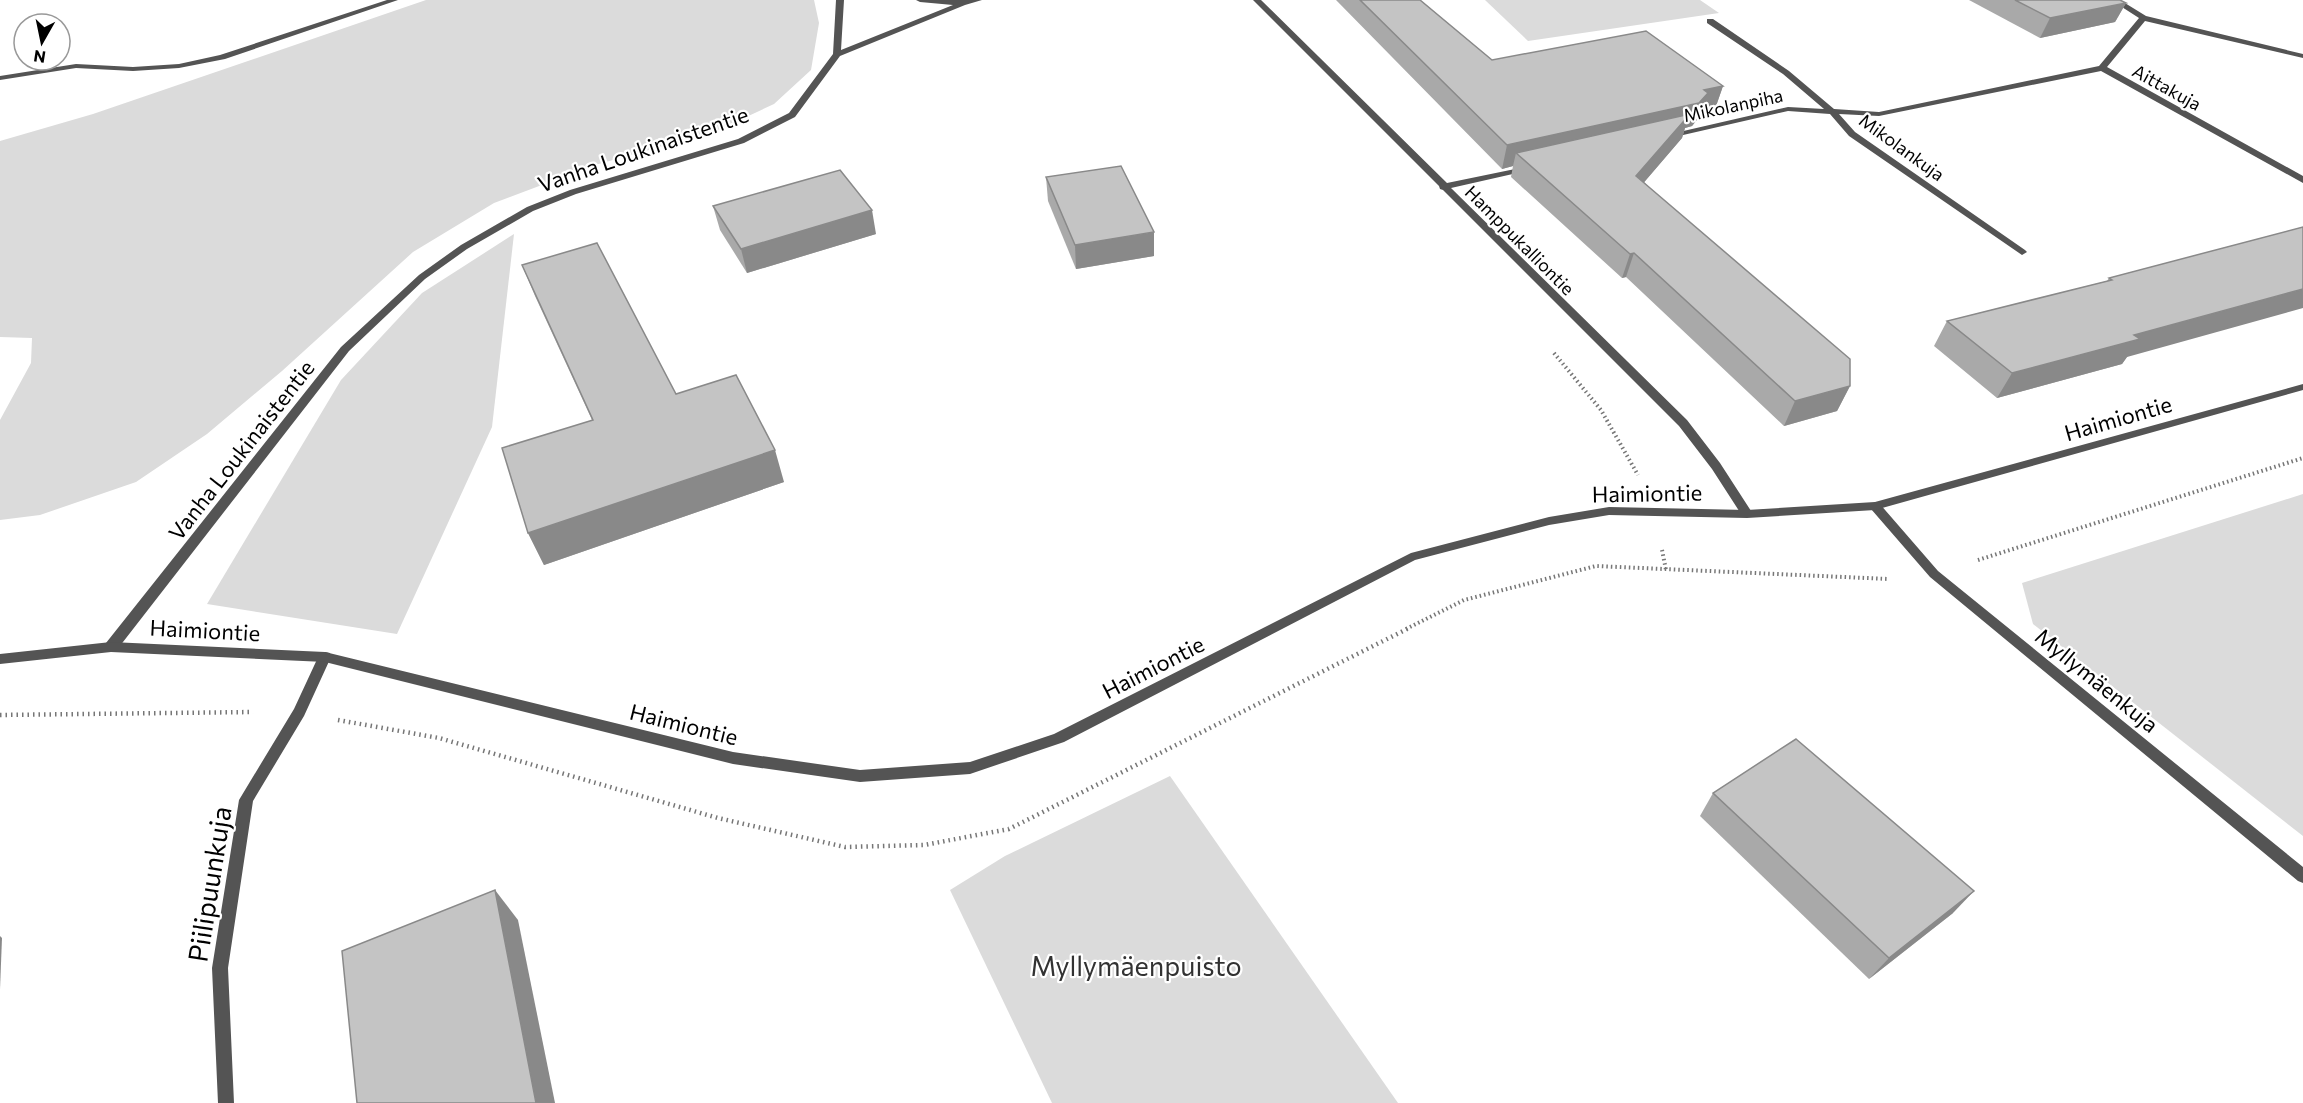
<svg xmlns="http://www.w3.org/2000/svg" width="2303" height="1103" font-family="Commissioner,sans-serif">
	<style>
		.green { fill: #dbdbdb }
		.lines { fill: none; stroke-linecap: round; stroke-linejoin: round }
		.path-far1 { stroke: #767676; stroke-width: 4; stroke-dasharray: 1.5 3; stroke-linecap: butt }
		.path { stroke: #767676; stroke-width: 4.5; stroke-dasharray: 1.5 4; stroke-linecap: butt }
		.service { fill: #545454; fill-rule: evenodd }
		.minor { fill: #545454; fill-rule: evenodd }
		.tertiary { fill: #545454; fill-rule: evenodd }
		.wall { fill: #a9a9a9 }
		.shaded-wall { fill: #898989 }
		.building { fill: #c4c4c4; stroke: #898989; stroke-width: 1.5 }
		.labels { text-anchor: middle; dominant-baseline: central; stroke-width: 4.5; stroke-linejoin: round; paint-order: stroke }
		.far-street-label { font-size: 18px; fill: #000; stroke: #fff }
		.street-label { font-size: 22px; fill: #000; stroke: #fff }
		.near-street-label { font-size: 27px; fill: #000; stroke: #fff }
		.near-park-label { font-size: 27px; fill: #323232; stroke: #fff }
	</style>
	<rect width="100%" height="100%" fill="#fff"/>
	<g class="green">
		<polygon points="426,0 814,0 819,23 811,70 774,104 714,132 595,165 494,203 413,252 282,371 207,434 136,482 40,515 0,520 0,420 31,363 32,338 0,337 0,141 93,114"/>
		<polygon points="1485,0 1700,0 1719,13 1528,41"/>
		<polygon points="514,234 492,427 397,634 207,604 341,380 422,293"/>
		<polygon points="2303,494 2303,836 2033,624 2022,583"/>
		<polygon points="1170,776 1398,1103 1052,1103 950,890 1005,856"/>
	</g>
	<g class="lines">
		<g class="path-far1">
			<polyline points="1554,353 1601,410 1638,475"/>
			<polyline points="1662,550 1666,570"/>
			<polyline points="1978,560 2303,458"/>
			<polyline points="1406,629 1464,600 1596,566 1889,579"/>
		</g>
		<g class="path">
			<polyline points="0,715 253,712"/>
			<polyline points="338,720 439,738 718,818 845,847 924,845 1009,829 1409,628"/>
		</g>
		<polygon class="service" points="387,0 398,0 225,59 179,68 133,71 76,68 0,80 0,76 76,64 133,67 179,64 220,55"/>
		<g class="minor">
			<polygon points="836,0 844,0 841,50 953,5 920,2 916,0 982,0 965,5 840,56 795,117 744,143 576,194 533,211 467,249 425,279 349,351 116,651 106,651 105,647 106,643 341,347 419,275 461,245 527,207 570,190 738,139 789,113 833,54"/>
			<polygon points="1253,0 1261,0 1447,183 1530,166 1530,170 1451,188 1687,420 1720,463 1753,514 1751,517 1743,517 1712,469 1679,426 1443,190 1440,189 1439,186"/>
			<polygon points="2111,0 2120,0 2146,16 2303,54 2303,58 2145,21 2107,67 2303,176 2303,183 2101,71 1879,116 1839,114 1855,132 2025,250 2027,252 2022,255 1849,136 1830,114 1788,111 1670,138 1666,135 1788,107 1824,109 1783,74 1707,23 1707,19 1713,19 1789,71 1834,109 1879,112 2099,66 2139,18"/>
			<polygon points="1875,502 1879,503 1938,571 2303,867 2303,883 2298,881 1930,577 1871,509 1869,506"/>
			<polygon points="325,652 330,653 331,657 304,716 253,801 228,968 234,1103 218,1103 212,968 239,800 294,709 320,653"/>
		</g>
		<polygon class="tertiary" points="2303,384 2303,390 1875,510 1747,518 1609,515 1549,525 1415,560 1064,742 970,774 860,782 733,764 325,662 111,652 0,664 0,654 111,642 325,652 733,752 860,770 970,762 1054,734 1411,553 1549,517 1609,507 1747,510 1875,502"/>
	</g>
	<g class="wall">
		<polygon points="1336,0 1420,0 1492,60 1723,86 1715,109 1702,112 1700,116 1692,126 1685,128 1682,138 1644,182 1850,386 1837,411 1784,426 1626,277 1622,278 1511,177 1513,166 1502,169"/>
		<polygon points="1969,0 2120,0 2126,3 2115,22 2040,38"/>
		<polygon points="1046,177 1154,256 1076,269 1048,201"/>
		<polygon points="713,206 876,234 747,273 720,230"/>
		<polygon points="2303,227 2127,357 2122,364 1997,398 1934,346 1947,321 2107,281 2109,278"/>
		<polygon points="522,265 676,394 784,482 544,565 528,533 592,420 535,296"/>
		<polygon points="1713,793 1953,913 1869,979 1700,816"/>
	</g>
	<g class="shaded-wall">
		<polygon points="2126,3 2115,22 2040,38 2050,18"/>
		<polygon points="1723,86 1715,109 1702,112 1700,116 1692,126 1685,128 1682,138 1629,200 1516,153 1513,166 1502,169 1507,145 1704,90"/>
		<polygon points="872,210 876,234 747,273 741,249"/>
		<polygon points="1154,232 1154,256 1076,269 1075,245"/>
		<polygon points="1634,253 1626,277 1622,278 1630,254"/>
		<polygon points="2303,289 2303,308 2127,357 2122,364 1997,398 2012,373 2134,335"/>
		<polygon points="1850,386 1837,411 1784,426 1795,401"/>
		<polygon points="775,450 784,482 544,565 528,533"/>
		<polygon points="495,890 518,920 555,1103 536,1103"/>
		<polygon points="1974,891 1953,913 1869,979 1889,958"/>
		<polygon points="0,936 2,938 0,989"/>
	</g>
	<g class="building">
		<polygon points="1360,0 1420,0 1492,60 1646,31 1723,86 1704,90 1708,93 1699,103 1507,145"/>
		<polygon points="2015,0 2120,0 2126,3 2050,18"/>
		<polygon points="1690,114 1636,176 1850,359 1850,386 1795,401 1634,253 1630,254 1516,153"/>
		<polygon points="1121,166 1154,232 1075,245 1046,177"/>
		<polygon points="840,170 872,210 741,249 713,206"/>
		<polygon points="2303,227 2303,289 2134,335 2140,339 2012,373 1947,321 2112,280 2109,278"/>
		<polygon points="597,243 676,394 736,375 775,450 528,533 502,448 593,420 522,265"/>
		<polygon points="1796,739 1974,891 1889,958 1713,793"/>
		<polygon points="495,890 536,1103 357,1103 342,951"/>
	</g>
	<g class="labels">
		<g class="far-street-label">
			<text transform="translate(2167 87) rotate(29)">Aittakuja</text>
			<text transform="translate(1733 105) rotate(-12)">Mikolanpiha</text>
			<text transform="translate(1902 147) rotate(36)">Mikolankuja</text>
			<text transform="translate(1520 240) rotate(45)">Hamppukalliontie</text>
		</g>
		<g class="street-label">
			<text transform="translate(643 149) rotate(-19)">Vanha Loukinaistentie</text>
			<text transform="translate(2118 418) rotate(-16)">Haimiontie</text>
			<text transform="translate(241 450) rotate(-52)">Vanha Loukinaistentie</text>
			<text transform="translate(1647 493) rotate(-1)">Haimiontie</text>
			<text transform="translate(205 630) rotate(3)">Haimiontie</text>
			<text transform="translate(1153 667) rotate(-27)">Haimiontie</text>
			<text transform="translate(2097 680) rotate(39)">Myllymäenkuja</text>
			<text transform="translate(684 724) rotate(14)">Haimiontie</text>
		</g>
		<g class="near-street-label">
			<text transform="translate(209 884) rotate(-81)">Piilipuunkuja</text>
		</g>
		<g class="near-park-label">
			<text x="1136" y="965">Myllymäenpuisto</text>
		</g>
	</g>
	<g transform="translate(42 42) rotate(189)"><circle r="28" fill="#ffffff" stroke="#999999" stroke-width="1.5"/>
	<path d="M0-4.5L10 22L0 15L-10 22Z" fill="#000000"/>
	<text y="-9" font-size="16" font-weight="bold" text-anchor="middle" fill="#000000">N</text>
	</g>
</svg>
